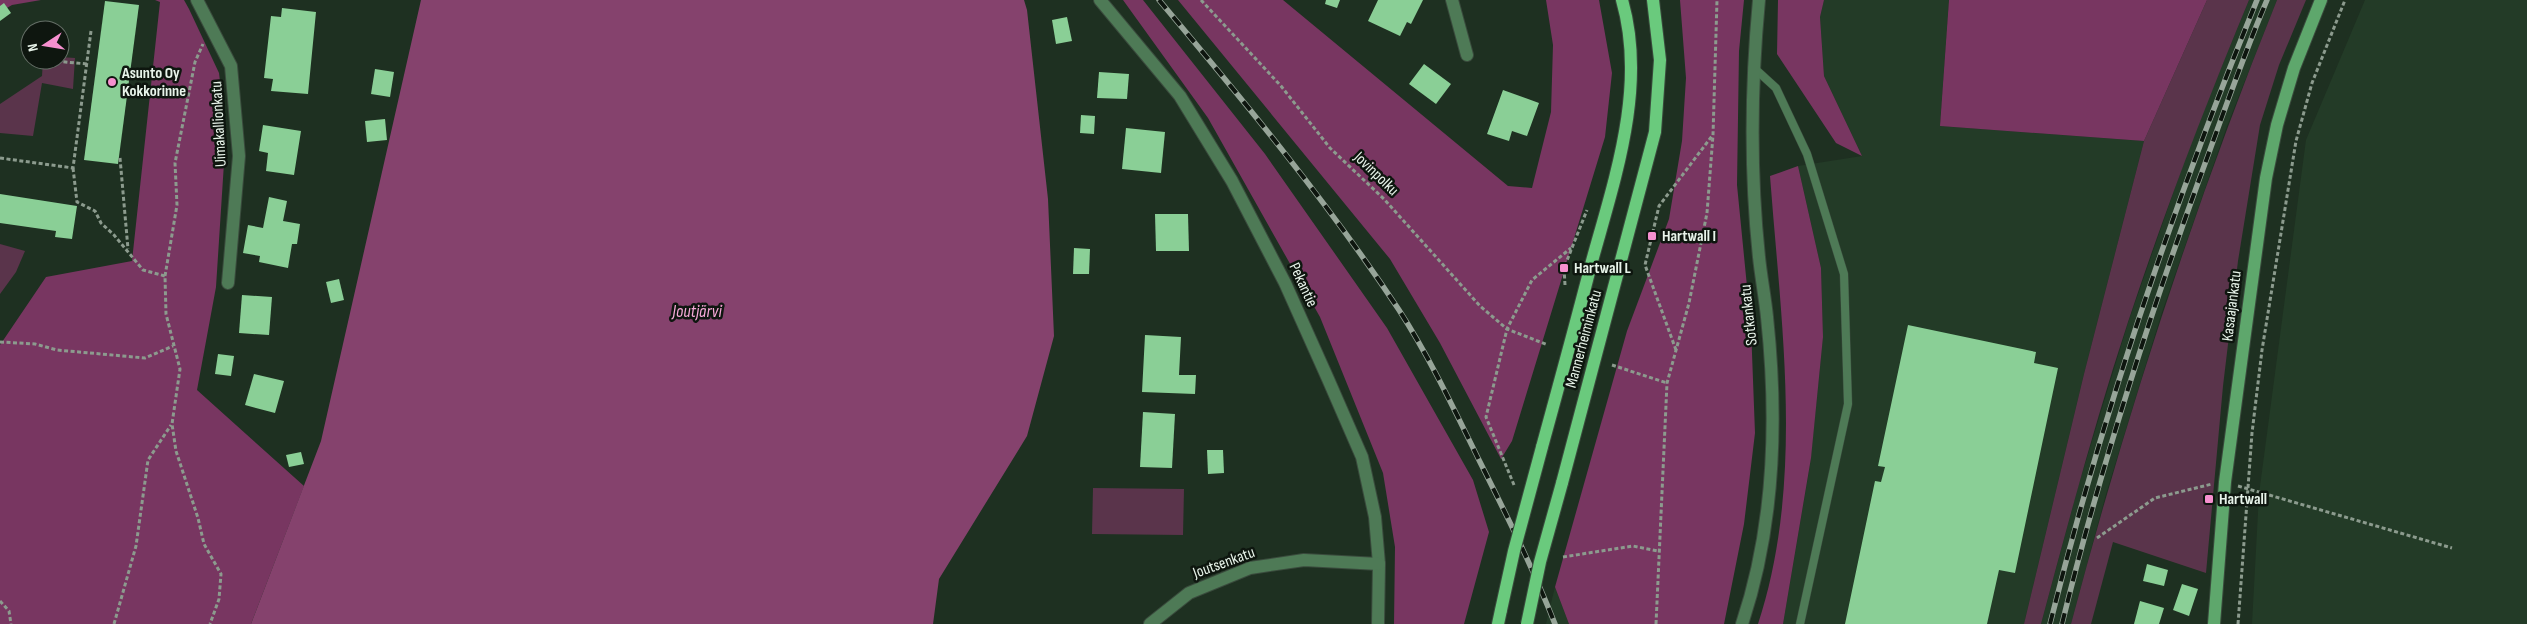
<svg xmlns="http://www.w3.org/2000/svg" width="2527" height="624" font-family="'Sofia Sans Condensed',sans-serif">
	<style>
		.built { fill: #233b27 }
		.green { fill: #5a344b }
		.forest { fill: #783661 }
		.water { fill: #85426d }
		.building { fill: #8acf96 }
		.lines { fill: none; stroke-linecap: round; stroke-linejoin: round }
		.lane-casing { stroke: #3a4b3d; stroke-width: 9 }
		.street-casing { stroke: #3a4b3d; stroke-width: 14 }
		.secondary-casing { stroke: #3a4b3d; stroke-width: 14 }
		.primary-casing { stroke: #3a4b3d; stroke-width: 14 }
		.path { stroke: #8c9b8e; stroke-width: 3; stroke-dasharray: 4 2.5; stroke-linecap: butt }
		.lane { stroke: #4e7a56; stroke-width: 8 }
		.street { stroke: #4e7a56; stroke-width: 12 }
		.secondary { stroke: #5ea76c; stroke-width: 12 }
		.primary { stroke: #6aca7d; stroke-width: 12 }
		.rail-casing { stroke: #97a599; stroke-width: 5.5 }
		.rail { stroke: #0e160f; stroke-width: 4; stroke-dasharray: 11; stroke-linecap: butt }
		.primary-bridge-casing { stroke: #3a4b3d; stroke-width: 14; stroke-linecap: butt }
		.primary-bridge { stroke: #6aca7d; stroke-width: 12 }
		.poi-dot { fill: #f690cf; stroke: #0e160f; stroke-width: 2 }
		.labels { text-anchor: middle; dominant-baseline: central; stroke-width: 5; stroke-linejoin: round; paint-order: stroke }
		.poi-label { font-size: 16px; font-weight: bold; fill: #e8f4ea; stroke: #0e160f; text-anchor: start }
		.street-label { font-size: 16px; fill: #e8f4ea; stroke: #0e160f }
		.water-label { font-size: 18px; font-style: italic; fill: #f6a8d7; stroke: #0e160f }
	</style>
	<rect width="100%" height="100%" fill="#1e3021"/>
	<g class="built">
		<polygon points="1824,0 1949,0 1940,126 2144,141 2084,374 2024,624 1783,624 1810,465 1823,337 1821,268 1798,166 1862,156 1824,76 1820,17"/>
		<polygon points="2249,0 2277,0 2227,126 2162,312 2106,494 2071,624 2041,624 2078,487 2128,323 2193,136"/>
		<polygon points="2365,0 2527,0 2527,624 2252,624 2259,494 2306,140"/>
		<polygon points="1555,587 1569,624 1546,624"/>
	</g>
	<g class="green">
		<path d="M2207,0H2249C2205,106 2164,213 2128,322C2095,422 2068,523 2041,624H2024L2084,374L2144,141Z"/>
		<path d="M2277,0H2306L2279,65L2260,125L2238,261L2223,386L2206,573L2113,542L2091,624H2071C2127,412 2195,204 2277,0Z"/>
		<polygon points="60,57 75,58 73,89 42,83 33,136 0,133 0,104 42,76 43,60 60,60"/>
		<polygon points="0,244 25,251 16,272 0,294"/>
		<polygon points="1093,488 1184,489 1183,535 1092,534"/>
	</g>
	<g class="forest">
		<polygon points="0,0 41,0 12,5 0,12"/>
		<polygon points="155,0 184,0 189,9 219,73 226,132 216,287 197,390 304,486 251,624 0,624 0,345 46,277 132,261 160,2"/>
		<polygon points="1123,0 1143,0 1265,154 1387,328 1473,480 1489,532 1464,624 1394,624 1395,547 1383,473 1320,317 1208,118"/>
		<polygon points="1178,0 1283,0 1508,186 1532,188 1551,112 1553,45 1546,0 1599,0 1612,73 1605,137 1512,441 1501,459 1440,343 1390,259"/>
		<polygon points="1680,0 1744,0 1739,51 1737,185 1751,327 1755,433 1744,524 1724,624 1569,624 1555,587 1627,331 1669,219 1682,141 1686,78"/>
		<polygon points="1778,0 1824,0 1820,17 1824,76 1862,156 1836,143 1777,54"/>
		<polygon points="1949,0 2207,0 2144,141 1940,126"/>
		<path d="M1798,166L1821,268L1823,337L1811,458L1783,624H1758C1805,481 1781,324 1770,176Z"/>
	</g>
	<polygon class="water" points="421,0 1024,0 1027,10 1048,199 1054,336 1027,436 939,579 933,624 251,624 321,441"/>
	<g class="building">
		<polygon points="1326,0 1340,0 1337,8 1325,4"/>
		<polygon points="1378,0 1423,0 1411,24 1407,22 1400,36 1368,21"/>
		<polygon points="105,1 139,5 118,164 84,160"/>
		<polygon points="4,3 11,13 0,21 0,6"/>
		<polygon points="282,8 316,12 308,94 271,91 273,79 264,78 271,16 281,17"/>
		<polygon points="1067,17 1072,41 1056,44 1052,20"/>
		<polygon points="1424,64 1451,84 1436,104 1409,84"/>
		<polygon points="375,69 394,72 390,97 371,94"/>
		<polygon points="1099,72 1129,74 1127,99 1097,98"/>
		<polygon points="1503,90 1539,103 1527,136 1512,131 1509,141 1487,134"/>
		<polygon points="1081,115 1095,116 1094,134 1080,133"/>
		<polygon points="385,119 387,140 367,142 365,121"/>
		<polygon points="263,125 301,131 294,175 266,171 268,153 259,151"/>
		<polygon points="1126,128 1165,132 1161,173 1122,169"/>
		<polygon points="0,194 77,206 72,239 55,237 56,231 0,223"/>
		<polygon points="269,197 287,201 283,221 300,224 297,244 292,244 288,268 259,262 260,256 243,253 248,225 263,228"/>
		<polygon points="1155,214 1188,214 1189,251 1156,251"/>
		<polygon points="1074,248 1090,249 1089,274 1073,274"/>
		<polygon points="339,279 344,300 331,303 326,282"/>
		<polygon points="242,295 272,297 269,335 239,333"/>
		<polygon points="1908,325 2036,352 2034,363 2058,368 2015,573 1999,570 1987,624 1845,624 1875,481 1881,482 1885,467 1878,466"/>
		<polygon points="1145,335 1181,337 1179,375 1196,375 1195,394 1142,392"/>
		<polygon points="218,354 234,356 231,376 215,374"/>
		<polygon points="254,374 284,381 275,413 245,405"/>
		<polygon points="1143,412 1175,414 1172,468 1140,467"/>
		<polygon points="1207,450 1223,450 1224,473 1208,474"/>
		<polygon points="301,452 304,464 289,467 286,455"/>
		<polygon points="2147,564 2168,570 2164,586 2143,581"/>
		<polygon points="2182,584 2198,589 2189,616 2173,610"/>
		<polygon points="2140,601 2164,608 2159,624 2134,624"/>
	</g>
	<g class="lines">
		<g class="lane-casing">
			<polyline id="lane" points="1753,67 1776,88 1807,154 1844,274 1848,404 1800,624"/>
		</g>
		<g class="street-casing">
			<g id="street">
				<polyline points="197,0 231,66 239,156 228,283"/>
				<polyline points="1100,0 1180,96 1232,181 1285,283 1328,379 1362,457 1375,517 1379,564 1378,624"/>
				<polyline points="1452,0 1467,55"/>
				<polyline points="1150,624 1189,593 1250,568 1304,560 1379,564"/>
				<path d="M1742,624C1775,525 1778,420 1767,317C1765,297 1761,277 1759,257C1750,172 1751,85 1759,0"/>
			</g>
		</g>
		<g class="secondary-casing">
			<polyline id="secondary" points="2214,624 2225,482 2266,178 2277,125 2294,68 2321,0"/>
		</g>
		<g class="primary-casing">
			<g id="primary">
				<path d="M1542,447C1559,385 1576,323 1592,261C1615,178 1647,86 1622,0"/>
				<polyline points="1562,483 1655,132 1660,60 1653,0"/>
				<polyline points="1498,624 1501,610"/>
			</g>
		</g>
		<g class="path">
			<polyline points="1201,0 1281,86 1330,148 1384,199 1480,306 1507,329 1548,345"/>
			<polyline points="44,60 87,64"/>
			<polyline points="0,158 73,168 91,31"/>
			<polyline points="120,158 128,249"/>
			<polyline points="73,168 77,202 95,211 101,223 114,235 143,270 165,276 166,314 180,369 172,424 176,451 198,518 204,544 221,574 219,599 210,624"/>
			<polyline points="165,276 177,205 175,163 195,62 203,44"/>
			<polyline points="1565,285 1564,268 1587,210"/>
			<polyline points="0,342 35,344 57,350 145,358 173,346"/>
			<polyline points="1676,350 1645,265 1659,206 1712,136"/>
			<polyline points="1612,365 1667,383"/>
			<polyline points="1514,485 1486,417 1507,329 1532,280 1571,248"/>
			<polyline points="2238,486 2452,548"/>
			<polyline points="2097,538 2155,498 2212,484"/>
			<polyline points="1563,557 1633,546 1658,551"/>
			<polyline points="0,601 9,611 11,624"/>
			<polyline points="114,624 136,546 148,460 171,425"/>
			<polyline points="1656,624 1667,383 1689,303 1707,213 1713,135 1717,0"/>
			<polyline points="2238,624 2252,433 2262,350 2296,141 2312,83 2345,0"/>
		</g>
		<use href="#lane" class="lane"/>
		<use href="#street" class="street"/>
		<use href="#secondary" class="secondary"/>
		<use href="#primary" class="primary"/>
		<g class="rail-casing">
			<g id="rail">
				<path d="M1159,0C1243,100 1327,201 1399,310C1430,358 1454,409 1479,460C1506,514 1533,568 1555,624"/>
				<path d="M2050,624C2103,411 2174,203 2257,0"/>
				<path d="M2062,624C2099,473 2146,326 2199,180C2221,120 2242,59 2267,0"/>
			</g>
		</g>
		<use href="#rail" class="rail"/>
		<g class="primary-bridge-casing">
			<g id="primary-bridge">
				<polyline points="1501,610 1514,551 1542,447"/>
				<polyline points="1527,624 1540,562 1562,483"/>
			</g>
		</g>
		<use href="#primary-bridge" class="primary-bridge"/>
	</g>
	<g class="poi-dot">
		<circle cx="112" cy="82" r="5"/>
		<rect x="1647" y="231" width="10" height="10" rx="2.5"/>
		<rect x="1559" y="263" width="10" height="10" rx="2.5"/>
		<rect x="2204" y="494" width="10" height="10" rx="2.5"/>
	</g>
	<g class="labels">
		<g class="poi-label">
			<text x="122" y="73">Asunto Oy<tspan x="122" dy="18">Kokkorinne</tspan></text>
			<text x="1662" y="236">Hartwall I</text>
			<text x="1574" y="268">Hartwall L</text>
			<text x="2219" y="499">Hartwall</text>
		</g>
		<g class="street-label">
			<text transform="translate(219 124) rotate(-93)">Uimakallionkatu</text>
			<text transform="translate(1376 174) rotate(44)">Jovinpolku</text>
			<text transform="translate(1303 285) rotate(65)">Pekantie</text>
			<text transform="translate(2232 306) rotate(-83)">Kasaajankatu</text>
			<text transform="translate(1749 315) rotate(-96)">Sotkankatu</text>
			<text transform="translate(1584 339) rotate(-75)">Mannerheiminkatu</text>
			<text transform="translate(1224 563) rotate(-20)">Joutsenkatu</text>
		</g>
		<g class="water-label">
			<text x="697" y="311">Joutjärvi</text>
		</g>
	</g>
	<g transform="translate(45 45) rotate(258)"><circle r="24" fill="#0e160f" stroke="#656f67"/>
	<path d="M0-4L9 19L0 12L-9 19Z" fill="#f690cf"/>
	<text y="-8" font-size="14" font-weight="bold" text-anchor="middle" fill="#e8f4ea">N</text>
	</g>
</svg>
